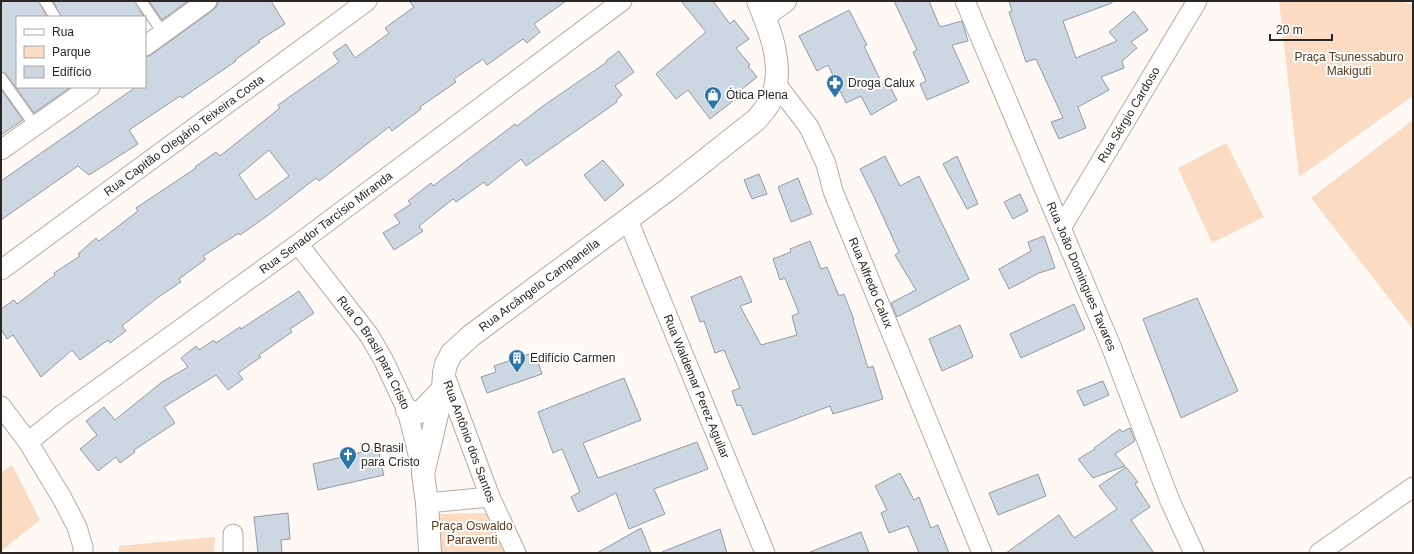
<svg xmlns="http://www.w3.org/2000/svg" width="1414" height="554" font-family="Arial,sans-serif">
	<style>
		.green { fill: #fbdbc2 }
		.building { fill: #cdd7e1; stroke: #909aa3; fill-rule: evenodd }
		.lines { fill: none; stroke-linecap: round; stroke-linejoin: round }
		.lane-casing { stroke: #b6aba3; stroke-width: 12 }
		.street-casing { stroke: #b6aba3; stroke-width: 21 }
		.secondary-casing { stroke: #b6aba3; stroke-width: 24 }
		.lane { stroke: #fff; stroke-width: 10 }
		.street { stroke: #fff; stroke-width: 19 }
		.secondary { stroke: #fff; stroke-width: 22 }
		.labels { text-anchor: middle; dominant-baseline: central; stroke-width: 4; stroke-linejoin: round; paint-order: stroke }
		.park-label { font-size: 12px; fill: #5a3718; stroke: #fff }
		.poi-label { font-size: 12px; fill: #2a2623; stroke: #fff; text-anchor: start }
		.street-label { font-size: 12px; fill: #2a2623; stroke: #fff }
	</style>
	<rect width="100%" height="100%" fill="#fef9f5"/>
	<g class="green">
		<polygon points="1279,1 1401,1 1413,5 1413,96 1299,177"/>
		<polygon points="1413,120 1413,329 1311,198"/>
		<polygon points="1226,143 1264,217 1212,243 1178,168"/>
		<polygon points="12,465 40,520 1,551 1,473"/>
		<polygon points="488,513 506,553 439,553 437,514"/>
		<polygon points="215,537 214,553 119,553 119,546"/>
	</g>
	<g class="building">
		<polygon points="1,1 39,1 47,17 17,17 17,87 71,87 34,113 6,74 1,72"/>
		<polygon points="53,1 135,1 144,17 61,17"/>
		<polygon points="149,1 188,1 162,20"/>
		<polygon points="218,1 271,1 285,24 258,41 260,42 235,60 236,61 182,98 180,96 129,130 138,144 89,175 78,166 1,220 1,181 136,87 145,87 145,57 151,55 213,10 217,6"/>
		<path d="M409,1H566L534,24L540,32L527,43L523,39L487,65L483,59L454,79L456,82L420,107L421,109L392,131L389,127L319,181L316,178L267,216L240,235L239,233L203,256L206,259L179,279L181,282L157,298L122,326L126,331L110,343L108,340L80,360L72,350L41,377L13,335L7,339L1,329V309L14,300L17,304L55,275L54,273L80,256L78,254L96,238L99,241L138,211L136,208L196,168L195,167L216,152L220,156L280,108L278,105L339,62L333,53L346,44L355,58L389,33L385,28L414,7ZM269,150L289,176L256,200L239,175Z"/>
		<polygon points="681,1 713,1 730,24 734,20 749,39 736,48 750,65 748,66 757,77 731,98 733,101 710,119 688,90 676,99 656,74 706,32"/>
		<polygon points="894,1 929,1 940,27 962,21 968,41 952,45 969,82 927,100 920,84 926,81 913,52 917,50"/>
		<polygon points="1009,1 1112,1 1112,3 1063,21 1076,58 1117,41 1109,32 1134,11 1148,30 1131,42 1137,48 1122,61 1124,68 1101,77 1109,90 1078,107 1086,128 1059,139 1051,122 1063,118 1036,59 1026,62 1009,12 1012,11"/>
		<polygon points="849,10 867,45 864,46 884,88 889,85 897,100 871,115 861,96 846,103 828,65 817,71 799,36"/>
		<polygon points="619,51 634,72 615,86 622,95 616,100 617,102 526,166 521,159 487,186 484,182 456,202 453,199 419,226 423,231 394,250 383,233 400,223 394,215 411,204 408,201 431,183 433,186 515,124 517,126 543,106 607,62 606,61"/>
		<polygon points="1,89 23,120 1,135"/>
		<polygon points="885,156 900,186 919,176 969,279 897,317 891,303 916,290 895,255 899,252 875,199 860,169"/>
		<polygon points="957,156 978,204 967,209 943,164"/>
		<polygon points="603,160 624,185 605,201 584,175"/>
		<polygon points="759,174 767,194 752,199 744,180"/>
		<polygon points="798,178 812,214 791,222 778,187"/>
		<polygon points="1020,194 1028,211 1013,219 1004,202"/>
		<polygon points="1044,236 1055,268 1039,273 1009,289 999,269 1031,251 1028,242"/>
		<polygon points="810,241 821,269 827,267 839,296 844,294 854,320 853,320 868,368 873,366 883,399 833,414 830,406 753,435 741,405 737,406 732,391 740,388 724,350 715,353 704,321 700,322 691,297 741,276 752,302 740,306 761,345 797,335 792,316 799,313 785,278 780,280 773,259 791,252 790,249"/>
		<polygon points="299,291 314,313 290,329 292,332 259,355 261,357 238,373 243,379 228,390 216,375 164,407 175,423 134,450 135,452 120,463 116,457 98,471 80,449 97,435 86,421 104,407 115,420 162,382 188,367 181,358 196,346 199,350 214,340 216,343 240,327 241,329"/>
		<polygon points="1197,298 1238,391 1181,418 1143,319"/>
		<polygon points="1074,304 1085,329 1021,358 1010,334"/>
		<polygon points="960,325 973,357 942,371 929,339"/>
		<polygon points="535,352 542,374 487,393 481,377 496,372 494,366"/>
		<polygon points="624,378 641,420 583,443 598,478 697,442 708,469 654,489 665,514 629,529 616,493 578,512 571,497 580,492 562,449 553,453 538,412"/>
		<polygon points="1103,381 1109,395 1084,406 1077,391"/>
		<polygon points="1130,428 1135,441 1115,454 1125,466 1093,478 1078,459 1095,449 1094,448 1120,429 1122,432"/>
		<polygon points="379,448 380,462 384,475 318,490 313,464"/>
		<polygon points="1126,467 1138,482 1135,484 1150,507 1131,520 1154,553 1006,553 1059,515 1074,538 1117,509 1099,486"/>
		<polygon points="900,473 914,500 919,497 931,528 938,525 949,553 919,553 908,526 889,533 881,513 887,510 875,486"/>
		<polygon points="1038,474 1046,496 998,515 989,493"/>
		<polygon points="288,513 290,539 281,540 282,553 258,553 254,517"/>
		<polygon points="641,528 651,553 597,553"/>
		<polygon points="720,529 727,553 663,553 662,552"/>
		<polygon points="861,532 869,553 811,553 810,552"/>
	</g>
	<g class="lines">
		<g class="lane-casing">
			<g id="lane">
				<polyline points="45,1 55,17"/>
				<polyline points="141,1 163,33"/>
				<polyline points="1,78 35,126"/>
			</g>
		</g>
		<g class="street-casing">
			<g id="street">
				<path id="s1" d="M965,1L1111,346L1170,501L1194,553"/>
				<polyline points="145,46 207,1"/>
				<path id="s2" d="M776,84L809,127L826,164L833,191L982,553"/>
				<polyline points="1,150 90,87"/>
				<path id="s3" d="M628,220L765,553"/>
				<path id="s4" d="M1061,228L1197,1"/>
				<path id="s5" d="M298,244L369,335L383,359L407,410L423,474"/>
				<path id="s6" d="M1,270L367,1"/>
				<path id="s7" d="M444,373L490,497L516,553"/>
				<polyline points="1,406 28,442 62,498 77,527 83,547 83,553"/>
				<path id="s8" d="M28,442L63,414L298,244L622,1"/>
				<polyline points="427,503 490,497"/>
				<polyline points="233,534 233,553"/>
				<polyline points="1319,553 1413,487"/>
			</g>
		</g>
		<g class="secondary-casing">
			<g id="secondary">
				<polyline points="764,16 785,1"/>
				<polyline points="407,410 416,413 422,411 443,389"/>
				<path id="s9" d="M430,553L427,503L423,474L443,389L444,373L446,364L452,353L472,335L670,188L756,120C762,113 769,106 772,97C785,67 770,30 758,1"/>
			</g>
		</g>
		<use href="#lane" class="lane"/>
		<use href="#street" class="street"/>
		<use href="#secondary" class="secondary"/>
	</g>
	<defs>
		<g id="pharmacy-pin" transform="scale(0.9)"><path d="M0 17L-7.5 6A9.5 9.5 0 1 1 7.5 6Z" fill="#2d74a9" stroke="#fff"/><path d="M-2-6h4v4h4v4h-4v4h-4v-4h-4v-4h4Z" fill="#fff"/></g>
		<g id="shop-pin" transform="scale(0.9)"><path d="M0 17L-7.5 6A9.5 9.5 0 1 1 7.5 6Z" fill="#2d74a9" stroke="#fff"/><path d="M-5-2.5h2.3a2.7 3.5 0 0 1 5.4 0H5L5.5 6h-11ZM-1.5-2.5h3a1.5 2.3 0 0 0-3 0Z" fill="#fff"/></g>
		<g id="building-pin" transform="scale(0.9)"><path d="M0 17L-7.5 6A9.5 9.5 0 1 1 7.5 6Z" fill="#2d74a9" stroke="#fff"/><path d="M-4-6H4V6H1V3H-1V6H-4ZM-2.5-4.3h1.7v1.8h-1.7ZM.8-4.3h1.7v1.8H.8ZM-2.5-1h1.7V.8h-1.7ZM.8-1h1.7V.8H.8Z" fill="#fff"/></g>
		<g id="church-pin" transform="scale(0.9)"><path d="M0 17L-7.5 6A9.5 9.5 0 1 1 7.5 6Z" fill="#2d74a9" stroke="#fff"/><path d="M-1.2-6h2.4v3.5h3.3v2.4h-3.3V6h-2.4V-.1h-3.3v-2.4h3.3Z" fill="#fff"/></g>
	</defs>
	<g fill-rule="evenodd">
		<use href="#pharmacy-pin" x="835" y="83"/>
		<use href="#shop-pin" x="713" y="95"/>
		<use href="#building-pin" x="517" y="358"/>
		<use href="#church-pin" x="348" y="455"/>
	</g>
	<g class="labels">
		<g class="park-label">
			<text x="1349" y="57">Praça Tsunessaburo<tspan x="1349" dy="14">Makiguti</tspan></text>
			<text x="472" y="526">Praça Oswaldo<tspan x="472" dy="14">Paraventi</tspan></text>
		</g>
		<g class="poi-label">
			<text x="848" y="83">Droga Calux</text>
			<text x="726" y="95">Ótica Plena</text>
			<text x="530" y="358">Edifício Carmen</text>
			<text x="361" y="448">O Brasil<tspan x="361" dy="14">para Cristo</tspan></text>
		</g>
		<g class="street-label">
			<text stroke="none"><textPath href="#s4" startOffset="132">Rua Sérgio Cardoso</textPath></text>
			<text stroke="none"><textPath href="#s6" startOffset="227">Rua Capitão Olegário Teixeira Costa</textPath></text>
			<text stroke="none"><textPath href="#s8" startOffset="370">Rua Senador Tarcísio Miranda</textPath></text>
			<text stroke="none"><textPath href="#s1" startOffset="299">Rua João Domingues Tavares</textPath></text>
			<text stroke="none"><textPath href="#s2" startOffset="222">Rua Alfredo Calux</textPath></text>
			<text stroke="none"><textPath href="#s9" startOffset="315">Rua Arcângelo Campanella</textPath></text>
			<text stroke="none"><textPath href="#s5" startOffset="133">Rua O Brasil para Cristo</textPath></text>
			<text stroke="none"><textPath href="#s3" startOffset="180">Rua Waldemar Perez Aguilar</textPath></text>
			<text stroke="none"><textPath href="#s7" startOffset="73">Rua Antônio dos Santos</textPath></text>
		</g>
	</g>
	<rect width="1414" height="554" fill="none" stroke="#2a2623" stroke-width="4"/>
	<rect x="16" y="16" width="130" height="72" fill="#ffffff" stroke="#aaa8a7"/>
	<rect x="24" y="29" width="20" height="6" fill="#ffffff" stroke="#aaa8a7"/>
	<text x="52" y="36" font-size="12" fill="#2a2623">Rua</text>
	<rect x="24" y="46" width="20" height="12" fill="#fbdbc2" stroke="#aaa8a7"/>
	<text x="52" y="56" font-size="12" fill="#2a2623">Parque</text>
	<rect x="24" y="66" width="20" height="12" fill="#cdd7e1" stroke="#aaa8a7"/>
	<text x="52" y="76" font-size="12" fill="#2a2623">Edifício</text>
	<path d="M1270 34v6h62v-6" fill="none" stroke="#2a2623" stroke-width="2"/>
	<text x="1276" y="34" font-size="12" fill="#2a2623" stroke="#ffffff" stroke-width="3" paint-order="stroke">20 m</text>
</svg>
